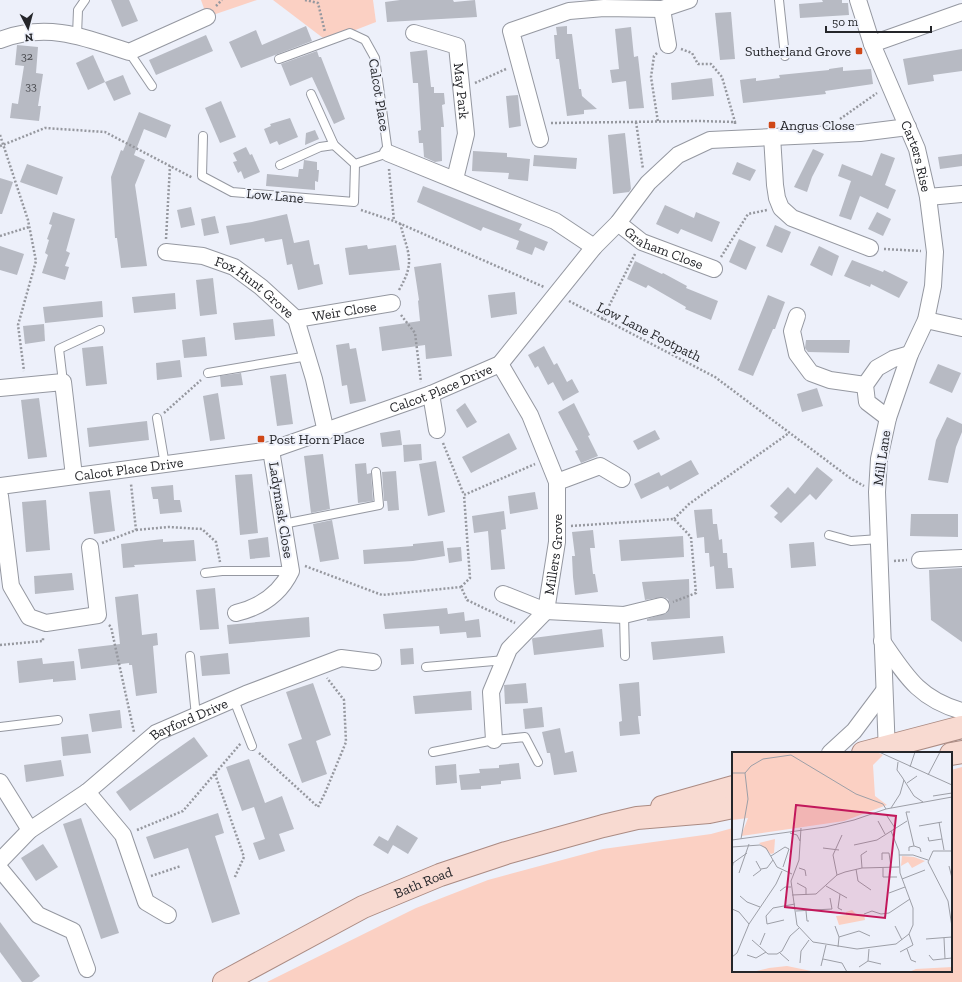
<svg xmlns="http://www.w3.org/2000/svg" width="962" height="982" font-family="'Zilla Slab',serif">
	<style>
		.green { fill: #fbd0c3 }
		.building { fill: #b7bac3 }
		.lines { fill: none; stroke-linecap: round; stroke-linejoin: round }
		.lane-casing { stroke: #9598a1; stroke-width: 10 }
		.street-casing { stroke: #9598a1; stroke-width: 18 }
		.primary-casing { stroke: #ab8b83; stroke-width: 24 }
		.path { stroke: #96989f; stroke-width: 2.5; stroke-dasharray: 2 2; stroke-linecap: butt }
		.lane { stroke: #fff; stroke-width: 8 }
		.street { stroke: #fff; stroke-width: 16 }
		.primary { stroke: #f8dad1; stroke-width: 22 }
		.poi-dot { fill: #cf4717; stroke: #edf0fa; stroke-width: 1.5 }
		.labels { text-anchor: middle; dominant-baseline: central; stroke-width: 4; stroke-linejoin: round; paint-order: stroke }
		.number-label { font-size: 12px; fill: #4a4b50 }
		.poi-label { font-size: 14px; fill: #25262a; stroke: #edf0fa; text-anchor: start }
		.street-label { font-size: 14px; fill: #25262a; stroke: #edf0fa }
		.inset-road { fill: none; stroke: #9d9fa7; stroke-width: 1 }
		.view { fill: #c2185b; fill-opacity: 0.15; stroke: #c2185b; stroke-width: 2 }
		.inset-edge { fill: none; stroke: #25262a; stroke-width: 2 }
	</style>
	<rect width="100%" height="100%" fill="#edf0fa"/>
	<g class="green">
		<polygon points="201,0 257,0 207,17"/>
		<polygon points="273,0 373,0 376,22 327,41"/>
		<polygon points="962,767 962,982 267,982 416,908 488,880 603,849 711,834 733,828 733,971 951,971 951,770"/>
	</g>
	<g class="building">
		<polygon points="111,0 129,0 138,21 122,27"/>
		<polygon points="400,0 453,0 454,2 475,0 477,17 387,22 385,2"/>
		<polygon points="822,0 842,0 842,3 848,3 849,15 800,18 799,4 823,2"/>
		<polygon points="731,12 735,59 720,60 715,13"/>
		<polygon points="306,26 312,41 241,68 229,42 256,30 262,45"/>
		<polygon points="567,26 567,34 572,34 579,89 581,89 582,96 597,109 584,110 584,114 567,116 559,59 556,59 554,35 557,35 556,27"/>
		<polygon points="631,27 634,57 638,56 644,108 629,109 626,81 612,83 610,70 619,69 615,29"/>
		<polygon points="206,35 213,51 156,75 149,60"/>
		<polygon points="17,45 38,47 36,73 43,74 38,106 41,106 39,121 10,118 12,103 18,104 24,66 15,65"/>
		<polygon points="962,49 962,71 933,75 934,81 908,85 903,59"/>
		<polygon points="427,50 431,87 434,87 434,93 444,93 445,104 442,105 444,127 441,127 442,161 435,162 424,157 423,143 419,143 418,131 421,130 418,83 413,83 410,52"/>
		<polygon points="317,51 319,57 321,57 345,119 334,124 312,77 290,86 281,64"/>
		<polygon points="93,55 105,82 88,90 76,63"/>
		<polygon points="843,67 843,71 871,69 873,84 825,91 826,94 743,103 740,80 756,78 756,81 780,78 779,75 829,70 829,69"/>
		<polygon points="123,75 131,94 114,101 105,82"/>
		<polygon points="712,78 714,96 672,100 671,83"/>
		<polygon points="518,95 521,126 509,128 506,96"/>
		<polygon points="221,101 236,137 220,143 205,108"/>
		<polygon points="139,112 171,125 166,138 144,129 134,155 145,160 135,185 147,266 121,268 117,238 115,238 111,177 121,150 123,151"/>
		<polygon points="290,118 298,137 279,145 277,141 270,144 264,129 271,126 270,124"/>
		<polygon points="315,130 319,139 305,145 306,133"/>
		<polygon points="625,133 631,189 629,192 613,194 608,135"/>
		<polygon points="246,147 250,155 252,154 260,172 244,179 241,171 238,173 233,162 237,161 233,153"/>
		<polygon points="813,149 824,154 812,177 807,192 794,187"/>
		<polygon points="473,151 507,153 507,157 530,159 528,181 508,179 509,173 472,171"/>
		<polygon points="881,153 895,158 885,185 896,190 888,209 860,196 851,220 839,216 851,181 838,176 842,164 872,176"/>
		<polygon points="962,154 962,166 940,169 938,157"/>
		<polygon points="534,155 577,158 576,169 533,166"/>
		<polygon points="304,160 317,162 317,170 319,170 318,182 315,181 315,190 266,186 267,174 298,177 299,169 303,169"/>
		<polygon points="737,162 756,170 750,181 732,174"/>
		<polygon points="27,164 63,177 57,195 20,182"/>
		<polygon points="0,178 13,182 2,214 0,214"/>
		<polygon points="423,186 522,224 519,230 548,242 544,251 535,247 532,255 516,249 519,241 483,227 481,231 417,202"/>
		<polygon points="665,205 694,218 696,212 720,222 712,242 681,229 678,234 656,224"/>
		<polygon points="191,207 195,225 181,228 177,210"/>
		<polygon points="53,212 75,219 66,251 70,253 65,266 69,267 65,280 42,273 48,255 45,253 49,240 47,239 52,225 49,224"/>
		<polygon points="877,212 891,219 883,236 868,229"/>
		<polygon points="287,214 294,243 309,240 314,265 319,264 323,284 298,290 292,264 287,265 282,239 265,242 264,238 230,245 226,226 252,222"/>
		<polygon points="215,216 219,233 204,236 201,219"/>
		<polygon points="775,225 791,232 782,253 766,246"/>
		<polygon points="739,239 756,247 746,270 729,262"/>
		<polygon points="367,245 368,249 396,245 400,270 349,275 345,248"/>
		<polygon points="0,246 24,254 17,275 0,270"/>
		<polygon points="819,246 839,256 832,276 810,265"/>
		<polygon points="852,260 883,272 884,270 908,282 899,298 871,284 870,287 844,276"/>
		<polygon points="635,261 662,274 663,273 687,286 686,288 718,301 711,320 685,309 686,307 648,285 646,288 627,279"/>
		<polygon points="441,263 452,356 426,359 425,345 382,351 379,327 420,321 418,301 419,300 414,267"/>
		<polygon points="213,278 217,314 200,316 196,280"/>
		<polygon points="515,292 517,314 491,318 488,295"/>
		<polygon points="175,293 176,309 134,313 132,297"/>
		<polygon points="768,295 785,302 775,329 773,329 753,376 738,370"/>
		<polygon points="102,301 103,317 45,323 43,307"/>
		<polygon points="273,319 275,336 235,340 233,323"/>
		<polygon points="44,324 45,341 25,344 23,326"/>
		<polygon points="205,337 207,356 184,358 182,340"/>
		<polygon points="806,340 850,340 849,353 808,352 805,348"/>
		<polygon points="349,343 350,349 356,348 366,401 350,404 347,385 342,386 336,345"/>
		<polygon points="103,346 107,384 86,386 82,348"/>
		<polygon points="544,346 554,365 557,363 567,382 572,379 579,392 563,401 553,382 548,385 538,366 535,368 528,355"/>
		<polygon points="180,360 182,377 157,380 156,363"/>
		<polygon points="938,364 961,373 952,393 929,383"/>
		<polygon points="241,373 243,385 221,387 220,376"/>
		<polygon points="286,374 293,424 277,426 270,376"/>
		<polygon points="817,388 823,406 802,412 797,394"/>
		<polygon points="218,393 225,439 210,441 203,396"/>
		<polygon points="39,398 47,457 28,459 21,400"/>
		<polygon points="465,403 477,422 467,428 456,410"/>
		<polygon points="574,403 590,435 588,436 598,456 581,463 575,451 578,450 558,412"/>
		<polygon points="947,417 962,424 962,432 956,447 948,483 928,480 936,440"/>
		<polygon points="147,421 149,440 89,447 87,428"/>
		<polygon points="400,430 402,445 382,447 380,433"/>
		<polygon points="655,430 660,439 638,450 633,441"/>
		<polygon points="509,433 517,449 471,473 462,457"/>
		<polygon points="421,444 422,460 404,462 403,445"/>
		<polygon points="323,454 330,509 311,513 304,456"/>
		<polygon points="691,460 699,474 670,490 668,486 641,499 634,484 659,472 661,476"/>
		<polygon points="436,461 445,512 428,516 419,464"/>
		<polygon points="366,463 367,474 371,473 373,501 358,503 355,464"/>
		<polygon points="817,467 833,480 816,500 810,494 781,523 774,517 778,513 770,506 788,487 795,494"/>
		<polygon points="396,471 399,510 388,511 387,501 384,501 382,472"/>
		<polygon points="252,474 258,533 240,535 235,475"/>
		<polygon points="173,485 174,500 180,500 182,512 160,514 158,499 153,499 151,487"/>
		<polygon points="110,490 115,531 94,534 89,492"/>
		<polygon points="535,492 538,509 510,514 508,496"/>
		<polygon points="46,500 50,550 26,552 22,502"/>
		<polygon points="712,509 713,524 717,524 719,540 722,539 723,553 727,553 728,568 732,568 734,588 716,589 714,566 710,567 709,553 705,553 704,537 697,538 694,510"/>
		<polygon points="504,511 506,529 501,530 505,569 491,570 488,531 474,533 472,516"/>
		<polygon points="911,514 958,514 958,537 910,536"/>
		<polygon points="332,520 339,559 320,562 313,524"/>
		<polygon points="593,530 595,548 590,548 593,574 595,574 598,592 575,595 573,577 572,556 575,556 572,532"/>
		<polygon points="683,536 684,557 621,561 619,540"/>
		<polygon points="268,537 270,557 250,559 248,540"/>
		<polygon points="163,539 163,542 194,540 196,561 134,565 135,567 123,568 121,544"/>
		<polygon points="443,541 445,556 413,561 364,564 363,550 413,546 413,544"/>
		<polygon points="814,542 816,566 791,568 789,544"/>
		<polygon points="461,547 462,561 449,563 447,548"/>
		<polygon points="962,568 962,642 931,620 929,570"/>
		<polygon points="72,573 74,590 35,594 34,576"/>
		<polygon points="689,579 690,618 647,621 647,619 667,613 670,604 668,599 663,597 645,600 642,582"/>
		<polygon points="215,588 219,629 200,630 196,590"/>
		<polygon points="138,594 142,635 157,633 158,645 153,646 157,693 136,696 132,665 129,665 129,663 81,669 78,649 120,644 115,597"/>
		<polygon points="447,608 448,614 464,612 465,621 479,619 481,637 467,638 466,632 440,634 439,626 385,629 383,614"/>
		<polygon points="309,617 310,637 229,644 227,625"/>
		<polygon points="602,629 604,647 534,655 532,639 533,638"/>
		<polygon points="723,636 725,653 653,660 651,642"/>
		<polygon points="413,648 414,664 401,665 400,649"/>
		<polygon points="228,653 230,674 202,676 200,656"/>
		<polygon points="42,658 43,664 74,661 76,680 53,682 53,679 19,683 17,661"/>
		<polygon points="639,682 641,716 638,716 640,734 620,736 619,722 622,721 619,684"/>
		<polygon points="313,683 331,735 316,741 327,774 302,783 288,744 302,739 286,692"/>
		<polygon points="526,683 528,703 505,704 504,685"/>
		<polygon points="471,691 472,710 415,714 413,696"/>
		<polygon points="542,707 544,727 525,729 523,709"/>
		<polygon points="120,710 122,728 92,732 89,714"/>
		<polygon points="560,728 565,753 573,751 577,772 554,775 550,753 547,753 542,732"/>
		<polygon points="88,734 91,753 63,756 61,737"/>
		<polygon points="194,737 208,756 130,811 116,792"/>
		<polygon points="249,759 265,803 282,796 294,829 279,834 285,851 259,860 253,843 265,839 254,807 242,811 226,767"/>
		<polygon points="61,760 64,776 26,782 24,765"/>
		<polygon points="519,763 521,779 501,781 501,784 481,786 481,789 461,790 459,775 480,773 479,769 499,768 499,765"/>
		<polygon points="456,764 457,783 436,785 435,766"/>
		<polygon points="218,813 224,833 215,836 240,914 212,923 188,848 154,859 146,837"/>
		<polygon points="81,818 119,933 101,939 63,824"/>
		<polygon points="397,825 418,838 408,854 393,845 388,854 373,845 379,836 388,841"/>
		<polygon points="43,844 58,867 36,881 21,858"/>
		<polygon points="0,922 40,976 32,982 22,982 0,952"/>
	</g>
	<g class="lines">
		<g class="lane-casing">
			<g id="lane">
				<polyline points="779,0 785,56"/>
				<polyline points="77,35 78,10 85,0"/>
				<polyline points="129,52 152,86"/>
				<polyline points="279,59 350,33 365,40 375,58 388,153 355,164 334,145 311,94"/>
				<polyline points="203,136 202,176 232,192 354,202 355,164"/>
				<polyline points="280,165 320,147 334,145"/>
				<polyline points="208,373 308,356"/>
				<polyline points="63,382 59,349 100,330"/>
				<polyline points="157,418 165,465"/>
				<polyline points="283,524 379,505 376,472"/>
				<polyline points="829,535 851,541 879,539"/>
				<polyline points="205,573 222,571 291,571"/>
				<polyline points="624,615 625,656"/>
				<polyline points="190,656 196,716"/>
				<polyline points="426,667 505,660"/>
				<polyline points="234,700 252,746"/>
				<polyline points="0,727 58,720"/>
				<polyline points="433,752 494,740 525,737 538,762"/>
			</g>
		</g>
		<g class="street-casing">
			<g id="street">
				<path id="s1" d="M858,0L872,44L917,149L928,197L935,252L933,286L926,320L910,354L888,418L879,459L877,492L887,753"/>
				<polyline points="662,9 668,45"/>
				<path id="s2" d="M414,33L457,46L466,134L455,179"/>
				<path d="M0,40C47,22 84,37 129,52L207,17"/>
				<polyline points="872,44 962,12"/>
				<polyline points="772,136 775,185 777,198 781,208 792,218 870,248"/>
				<polyline points="540,139 511,31 569,11 604,8 662,9 689,0"/>
				<polyline points="388,153 555,221 594,247"/>
				<polyline points="928,197 962,194"/>
				<path id="s3" d="M618,223L642,242L714,269"/>
				<path id="s4" d="M166,252L203,256L234,267L261,287L296,319L314,379L326,432"/>
				<polyline points="797,316 792,331 797,354 811,373 830,380 865,385"/>
				<path id="s5" d="M296,319L392,303"/>
				<polyline points="926,320 962,328"/>
				<polyline points="0,388 63,382 74,476"/>
				<polyline points="431,394 437,430"/>
				<polyline points="888,418 867,402 865,385 877,368 893,359 910,354"/>
				<polyline points="557,482 600,466 622,479"/>
				<path id="s6" d="M0,486L271,450L431,394L500,364L594,247L618,223L648,183L678,155L710,140L860,133L908,127"/>
				<polyline points="0,496 11,586 29,617 46,623 98,615 90,547"/>
				<polyline points="920,560 962,558"/>
				<polyline points="503,594 546,611 624,615 661,606"/>
				<path d="M236,613C261,607 280,594 291,571L271,450"/>
				<path d="M882,641C906,676 919,699 962,711"/>
				<path id="s7" d="M494,740L491,692L509,649L546,611L557,542V482L530,415L500,364"/>
				<polyline points="830,753 854,731 884,691"/>
				<polyline points="0,782 30,830"/>
				<polyline points="87,792 123,835 146,902 168,915"/>
				<path id="s8" d="M0,861L30,830L87,792L156,733L246,694L341,658L373,662"/>
				<polyline points="0,869 38,915 73,931 87,969"/>
			</g>
		</g>
		<g class="primary-casing">
			<g id="primary">
				<polyline points="863,753 962,727"/>
				<polyline points="951,754 962,752"/>
				<polyline points="662,807 733,787"/>
				<path id="s9" d="M224,982L363,907L440,875L506,853L603,826L637,818L709,812L733,807"/>
			</g>
		</g>
		<g class="path">
			<polyline points="305,0 318,3 325,32"/>
			<polyline points="216,6 222,0"/>
			<polyline points="681,49 692,53 698,64 711,64 722,77 735,122"/>
			<polyline points="657,53 654,56 651,77 658,122"/>
			<polyline points="475,83 506,69"/>
			<polyline points="840,119 877,93"/>
			<polyline points="636,122 643,169"/>
			<polyline points="551,123 699,121 735,122 735,125"/>
			<polyline points="0,135 28,220 36,261 18,325 24,371"/>
			<polyline points="0,146 45,128 105,132 193,178"/>
			<polyline points="389,169 394,221"/>
			<polyline points="361,210 394,221 544,287"/>
			<polyline points="0,236 29,227"/>
			<polyline points="166,239 170,166"/>
			<polyline points="884,249 921,251"/>
			<polyline points="721,257 748,214 767,210"/>
			<path d="M399,290C416,261 408,254 400,223"/>
			<polyline points="569,301 715,377 850,478 864,486"/>
			<polyline points="401,315 415,333 421,382"/>
			<polyline points="602,320 635,254"/>
			<polyline points="164,413 201,380"/>
			<polyline points="443,443 464,495"/>
			<polyline points="674,519 689,504 789,433"/>
			<polyline points="571,526 674,519 691,537 696,593 673,602"/>
			<polyline points="136,530 168,527 202,529 216,542 220,562"/>
			<polyline points="102,543 136,530 131,484"/>
			<polyline points="894,561 907,560"/>
			<polyline points="305,566 382,595 461,587 467,600 515,623"/>
			<polyline points="461,587 470,578 464,495 535,464"/>
			<polyline points="109,625 111,627 134,732"/>
			<polyline points="0,645 43,641 43,637"/>
			<polyline points="259,753 318,807 325,793 346,742 344,700 327,678"/>
			<polyline points="215,774 244,857 234,879"/>
			<polyline points="137,830 183,811 241,743"/>
			<polyline points="151,876 181,866"/>
		</g>
		<use href="#lane" class="lane"/>
		<use href="#street" class="street"/>
		<use href="#primary" class="primary"/>
	</g>
	<g class="poi-dot">
		<rect x="855" y="47" width="8" height="8" rx="2"/>
		<rect x="768" y="121" width="8" height="8" rx="2"/>
		<rect x="257" y="435" width="8" height="8" rx="2"/>
	</g>
	<g class="labels">
		<g class="number-label">
			<text x="27" y="56">32</text>
			<text x="31" y="86">33</text>
		</g>
		<g class="poi-label">
			<text x="851" y="51" text-anchor="end">Sutherland Grove</text>
			<text x="780" y="125">Angus Close</text>
			<text x="269" y="439">Post Horn Place</text>
		</g>
		<g class="street-label">
			<text stroke="none"><textPath href="#s2" startOffset="90">May Park</textPath></text>
			<text transform="translate(379 95) rotate(81)">Calcot Place</text>
			<text stroke="none"><textPath href="#s1" startOffset="167">Carters Rise</textPath></text>
			<text transform="translate(275 196) rotate(5)">Low Lane</text>
			<text stroke="none"><textPath href="#s3" startOffset="53">Graham Close</textPath></text>
			<text stroke="none"><textPath href="#s4" startOffset="98">Fox Hunt Grove</textPath></text>
			<text stroke="none"><textPath href="#s5" startOffset="49">Weir Close</textPath></text>
			<text transform="translate(649 332) rotate(27)">Low Lane Footpath</text>
			<text stroke="none"><textPath href="#s6" startOffset="454">Calcot Place Drive</textPath></text>
			<text transform="translate(882 458) rotate(-82)">Mill Lane</text>
			<text stroke="none"><textPath href="#s6" startOffset="130">Calcot Place Drive</textPath></text>
			<text transform="translate(281 510) rotate(81)">Ladymask Close</text>
			<text stroke="none"><textPath href="#s7" startOffset="205">Millers Grove</textPath></text>
			<text stroke="none"><textPath href="#s8" startOffset="238">Bayford Drive</textPath></text>
			<text stroke="none"><textPath href="#s9" startOffset="223">Bath Road</textPath></text>
		</g>
	</g>
	<g transform="translate(732 752)">
		<rect width="220" height="220" fill="#edf0fa"/>
		<path d="M0,0H145L151,3L141,13L143,44L155,53L112,69L9,84L16,66L0,68ZM43,87L42,101L39,102L27,91ZM170,104L182,105L193,109L180,116L176,110L169,114ZM120,158L125,163L132,162L133,168L107,173L104,164L114,163V160ZM55,214L84,220H20L37,216ZM220,215V220H177L184,217Z" fill="#fbd0c3"/>
		<path class="inset-road" d="M147,0L220,33M166,10L165,18L170,25M178,15L183,0M0,21H13M13,21L19,14L31,7L59,3L124,42L151,52L154,57M196,23L208,0M170,25L182,44L191,50M175,31L185,24M201,44L220,41M159,56L168,42L172,28M178,60H174L182,94M155,64L163,76M146,69L153,82M207,70L212,98M187,74L210,70M69,76L67,108L59,129L65,173L81,190L125,197L164,192L177,182L181,173V156L168,121L167,99L159,79M58,81L65,83L68,89M196,85L197,89L210,87M9,87L16,47L13,21M0,88L93,75L122,68L154,57L220,45M122,93L145,88L175,69M0,95L28,93L34,96L45,115L60,122M91,96L107,98M177,99V95L182,94L188,96L189,100M220,99H201L196,110L216,149L220,175M167,103H181L196,108M39,104L53,95L57,97L51,115M150,108V101H157L159,115M217,114L220,126M67,116L73,118L74,124M130,116L129,103L135,99M151,116V125H165M29,117L35,116L41,108M124,117L126,129L139,138M0,118L1,111L15,101M7,121L17,92M105,123L101,103L110,83M21,124L29,118L24,109M170,127L193,118M65,131L74,136V143M94,134L115,146M48,139L53,135H59M157,141L173,135M108,142L106,156L110,158M60,143L84,142L105,123L113,120L130,116L167,115M8,144L15,150L28,155M0,157L7,160L17,172M64,159L100,157L98,146M74,159L75,169H77M132,162L140,159L149,162L157,161L178,147M52,168L35,172L34,164L41,156L63,152M103,174L107,185L106,195M163,174L170,188M107,185L127,179L138,184M212,186L213,207M194,187L220,185M20,188L36,202H45L50,199L58,184L67,176M28,193L33,181M175,197L179,208L184,210M168,200L181,193L177,182M48,201L57,209M15,203L24,206L34,200M197,203L201,208L220,206M0,205L5,201L17,172L44,132L50,119M91,207L110,211L115,220M136,209L137,197M68,211L69,199L77,188M89,214L94,193M127,215L136,209L149,212"/>
		<path class="view" d="M64,53L164,64L153,166L53,155Z"/>
		<rect width="220" height="220" class="inset-edge"/>
	</g>
	<g transform="translate(28 28) rotate(174)" stroke="#edf0fa" stroke-width="3" paint-order="stroke">
	<path d="M0-3L7 15L0 10L-7 15Z" fill="#25262a"/>
	<text y="-6" font-size="11" font-weight="bold" text-anchor="middle" fill="#25262a">N</text>
	</g>
	<path d="M826 26v6h105v-6" fill="none" stroke="#25262a" stroke-width="2"/>
	<text x="832" y="26" font-size="12" fill="#25262a" stroke="#edf0fa" stroke-width="3" paint-order="stroke">50 m</text>
</svg>
